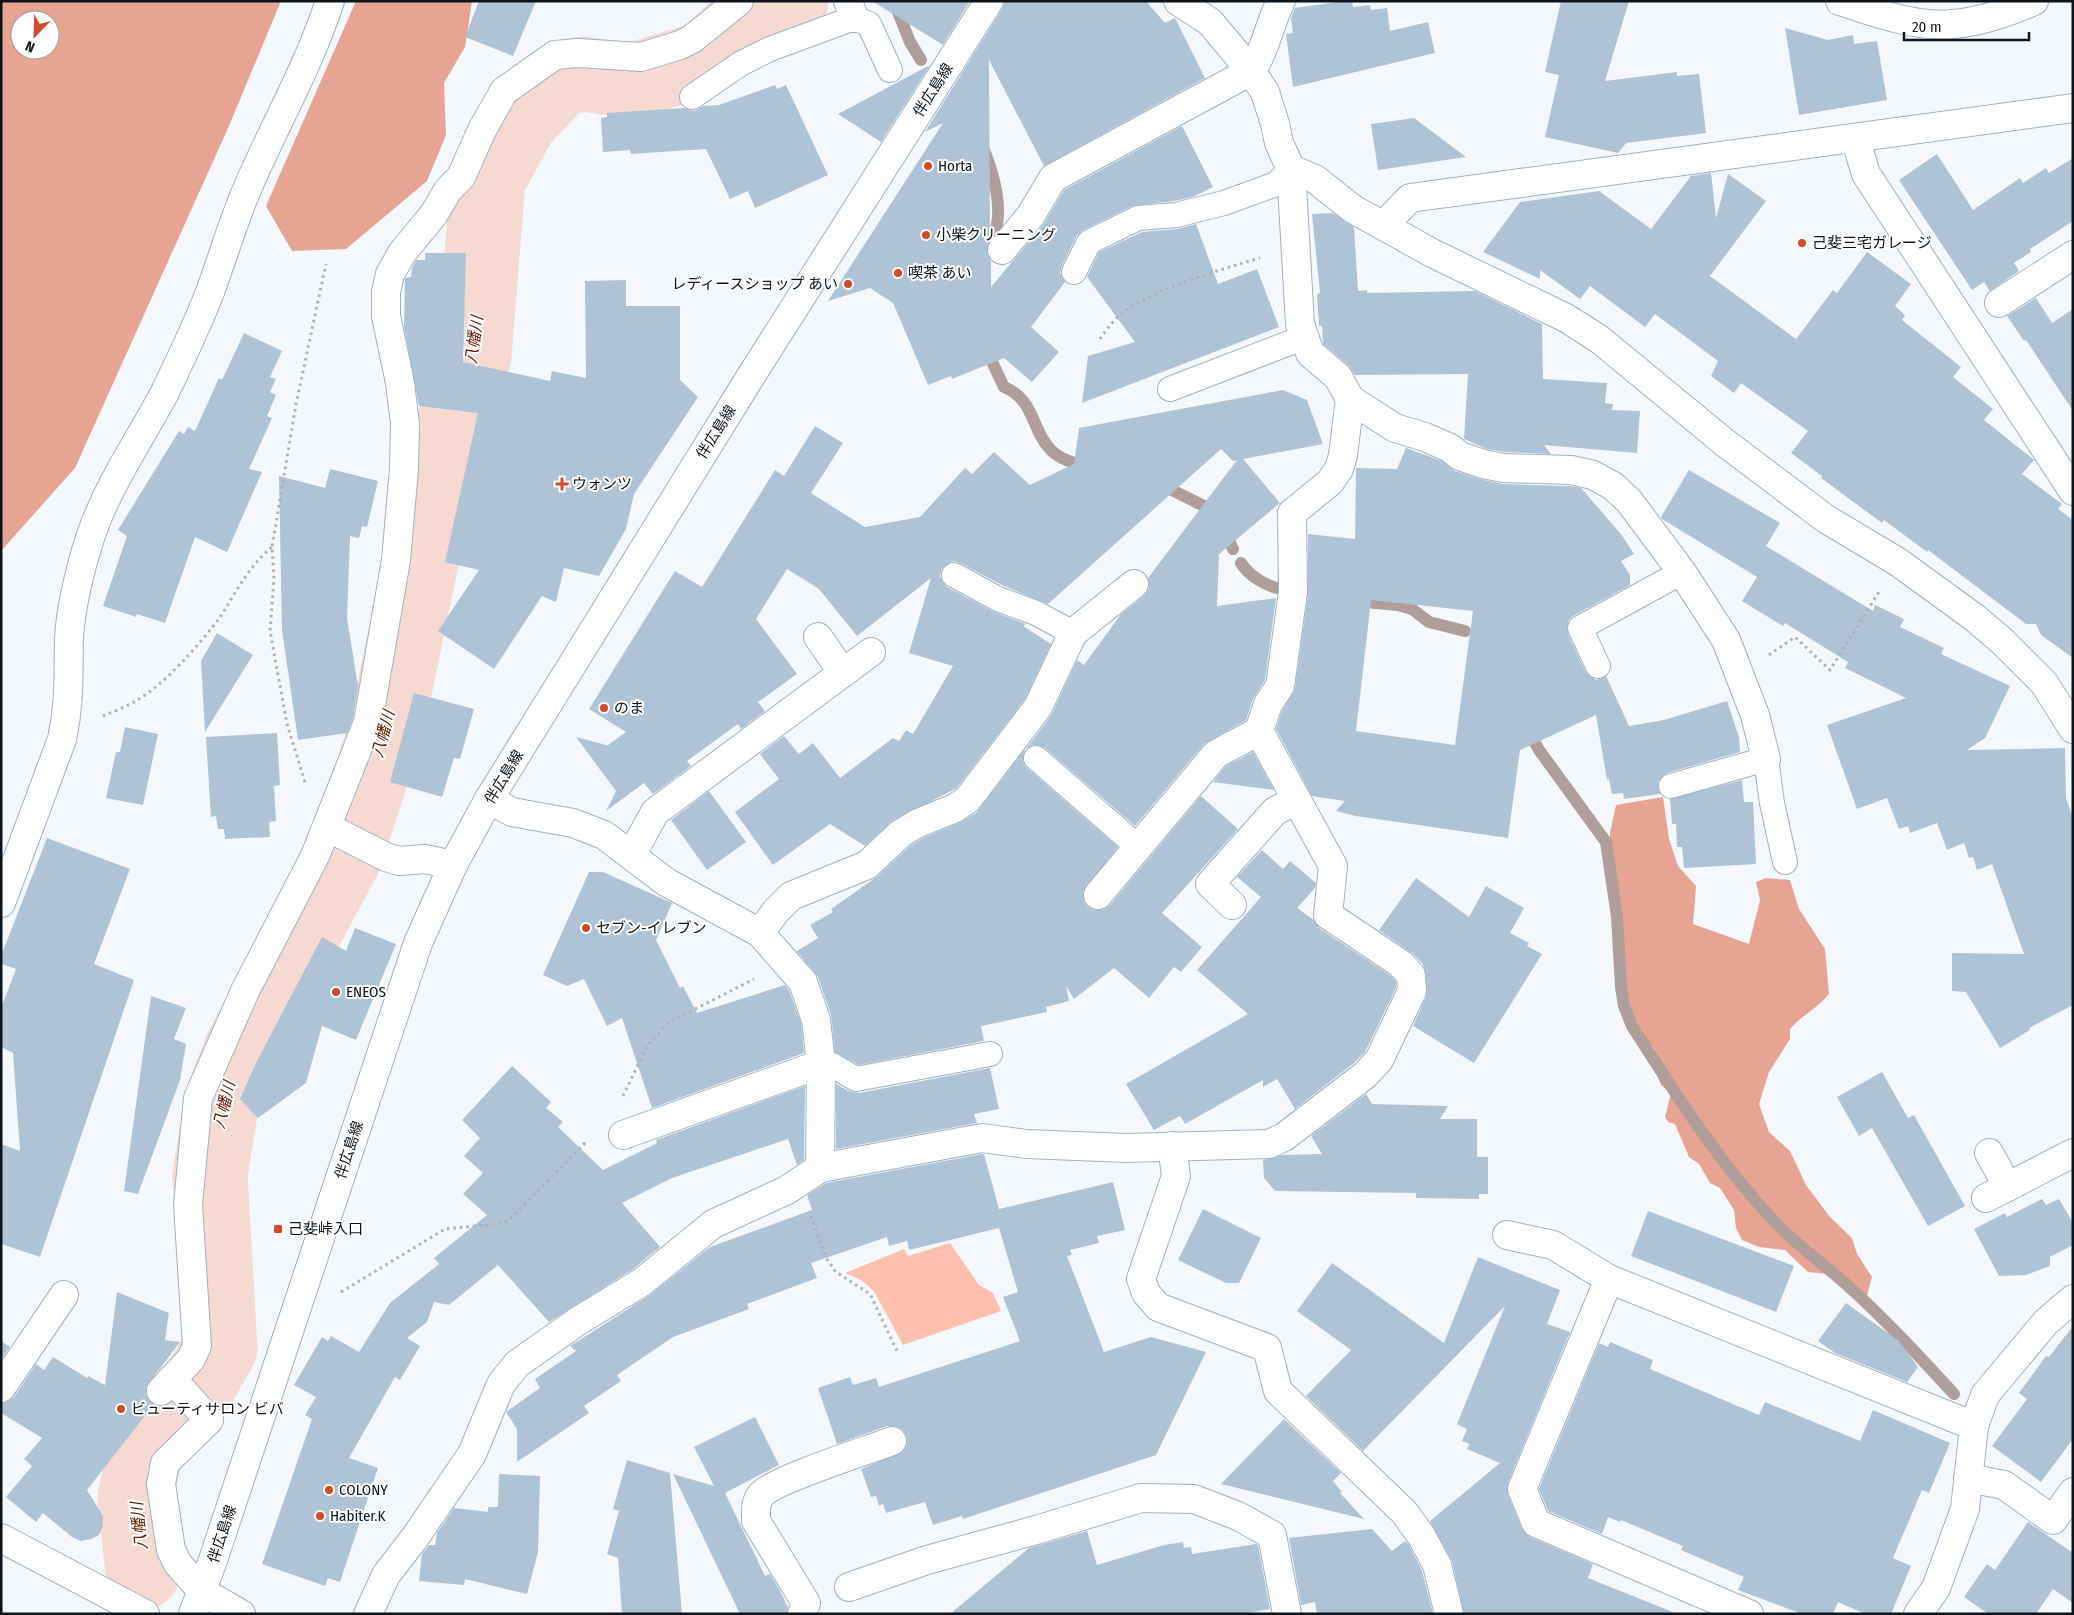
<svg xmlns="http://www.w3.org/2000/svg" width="2074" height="1615" font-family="'Fira Sans Condensed','Noto Sans JP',sans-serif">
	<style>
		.green { fill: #ffbfae }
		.forest { fill: #e7a492; fill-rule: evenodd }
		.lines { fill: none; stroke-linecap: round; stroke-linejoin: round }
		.stream { stroke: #b09e9a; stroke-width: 12 }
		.river { stroke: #f6d9d1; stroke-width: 75 }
		.building { fill: #aec4d6; fill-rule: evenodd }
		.lane-casing { stroke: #9db2c4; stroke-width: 26 }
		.street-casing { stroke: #9db2c4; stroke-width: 30 }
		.secondary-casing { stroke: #9db2c4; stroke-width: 30 }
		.path { stroke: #acb1b6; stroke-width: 3; stroke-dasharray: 2.5 4; stroke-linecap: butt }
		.lane { stroke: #fff; stroke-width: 24 }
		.street { stroke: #fff; stroke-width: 28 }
		.secondary { stroke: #fff; stroke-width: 28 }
		.poi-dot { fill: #d34a23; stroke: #fff; stroke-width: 2 }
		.labels { text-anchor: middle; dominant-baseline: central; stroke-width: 4; stroke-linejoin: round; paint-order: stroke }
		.street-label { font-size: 15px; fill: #0c141a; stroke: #fff }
		.poi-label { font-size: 15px; fill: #0c141a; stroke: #fff; text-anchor: start }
		.water-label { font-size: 16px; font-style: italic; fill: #661801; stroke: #fff }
	</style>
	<rect width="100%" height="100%" fill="#f4f8fc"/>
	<polygon class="green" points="950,1243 979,1285 993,1293 1001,1311 903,1345 874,1291 861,1280 845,1273 904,1249 908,1256"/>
	<g class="forest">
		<path d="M1,1H281L229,126L75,468L1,551ZM20,20H50V50H20Z"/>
		<polygon points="356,1 472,1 465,47 444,83 446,135 427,181 346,249 292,251 266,206"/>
		<path d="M1663,797L1669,839L1678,866L1696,886L1693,924L1749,944L1760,900L1756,882L1766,878L1790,880L1799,909L1825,949L1829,994C1817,1009 1803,1014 1790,1029V1039L1769,1072L1759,1104L1769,1132L1790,1151L1806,1185L1830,1217L1852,1238L1857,1254L1872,1277L1867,1296L1860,1303L1828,1274L1808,1272L1785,1250L1759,1247L1742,1240L1736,1228L1734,1210L1720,1188L1710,1183L1699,1164L1689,1157L1675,1124L1668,1122L1665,1117L1671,1093L1661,1085L1656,1073L1661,1064L1654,1048L1644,1039L1634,1020L1625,986L1622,929L1610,841V832L1616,805Z"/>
	</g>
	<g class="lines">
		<g class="stream">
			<polyline points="894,2 910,42 921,60"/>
			<path d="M977,257C983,250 990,243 994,235C1004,210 993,173 984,150"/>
			<path d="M986,349L1004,387C1048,405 1022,458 1090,466"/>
			<polyline points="1160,484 1206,507 1218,517 1233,549"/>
			<path d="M1241,563C1249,576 1266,586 1281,589"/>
			<polyline points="1354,601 1398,605 1412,609 1429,622 1465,631"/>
			<path d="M1531,727L1533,739L1539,750L1606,842L1617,917L1621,987L1624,1006L1632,1026C1675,1093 1717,1160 1772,1219C1794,1243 1821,1262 1846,1284C1884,1318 1919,1356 1954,1394"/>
			<polyline points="135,1611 143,1572"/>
		</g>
		<polyline class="river" points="143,1572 135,1497 147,1445 197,1388 220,1348 210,1175 222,1100 242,1048 345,856 386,730 440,470 474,356 488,180 520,121 560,79 583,74 631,81 697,61 712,52 744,22 791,1"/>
	</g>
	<g class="building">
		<polygon points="479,1 536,1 513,56 465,37"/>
		<polygon points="872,1 970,1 943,45"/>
		<polygon points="1005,1 1146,1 1165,23 1175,18 1205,78 1044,166 989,60 990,239 987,248 991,260 991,287 1043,225 1064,190 1182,126 1213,187 1193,197 1174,201 1132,206 1083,230 1077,235 1062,266 1060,273 1065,282 1031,327 1059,352 1032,382 1004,358 952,379 951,376 928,385 893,303 870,288 828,301 943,123 925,132 1002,9"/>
		<polygon points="1344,1 1352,1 1353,7 1370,5 1371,10 1387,8 1390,31 1428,22 1435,53 1293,87 1286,34 1293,33 1291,18 1295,8"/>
		<polygon points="1561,1 1629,1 1605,81 1677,72 1677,76 1699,74 1706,133 1626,143 1618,153 1545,137 1559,75 1545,72"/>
		<polygon points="1785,28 1828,40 1853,35 1854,44 1877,41 1887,100 1799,115"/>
		<polygon points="930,65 881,142 838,114"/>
		<polygon points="775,85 777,89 786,85 828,175 755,208 748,191 730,199 706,149 631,154 630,150 603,152 601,118 607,117 607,113 684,108 694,111 703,106 719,105"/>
		<polygon points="1414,118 1466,157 1378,170 1371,124"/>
		<polygon points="1937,154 1973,210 2020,178 2023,183 2046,168 2049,173 2073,158 2073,221 2030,249 2031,252 2014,263 2019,271 1990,291 1984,282 1972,290 1899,180"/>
		<polygon points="1711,173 1716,218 1728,174 1766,201 1710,276 1796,339 1833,290 1837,293 1867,252 1911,284 1895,306 1905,315 1902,320 1961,367 1953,377 1993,409 1984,420 2034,460 2022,474 2062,504 2058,509 2073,520 2073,658 2041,635 2036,624 2026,624 1928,550 1927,552 1884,520 1882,523 1821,478 1822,476 1791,453 1808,431 1741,383 1734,393 1711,376 1718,361 1655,314 1645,327 1590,286 1580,299 1540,270 1540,279 1483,252 1520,202 1599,191 1651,229 1691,176"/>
		<polygon points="1333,213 1354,227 1358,291 1367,290 1367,293 1475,291 1542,324 1543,379 1607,383 1605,403 1613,404 1612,410 1640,411 1637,453 1544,445 1551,454 1505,452 1487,449 1464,439 1468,374 1355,375 1348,365 1323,344 1322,326 1319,326 1317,294 1320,293 1312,214"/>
		<polygon points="1196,224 1218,284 1257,269 1279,327 1082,403 1088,356 1135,342 1087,277 1099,252 1142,232 1177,229"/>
		<polygon points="425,253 466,253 463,362 550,381 552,371 586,378 585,281 626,280 626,306 680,306 680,380 698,397 634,494 626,529 599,576 564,568 556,602 542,596 494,669 438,631 479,570 445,562 478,413 419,406 404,327 405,278 411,277 412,268 416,260 425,260"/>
		<polygon points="2036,298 2052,323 2073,309 2073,411 2026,340 2024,341 2007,316"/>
		<polygon points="244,333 282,351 270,377 276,379 270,392 276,395 267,416 272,418 249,469 262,472 227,552 195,537 165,623 137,614 136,617 103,606 127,536 118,530 179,431 184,434 188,427 195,431 219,378 222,380"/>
		<polygon points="1283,390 1307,400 1323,444 1243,459 1280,503 1219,554 1217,606 1276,598 1265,680 1253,699 1246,720 1204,744 1135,826 1045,748 1032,745 1026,749 1052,714 1077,660 1084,665 1121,614 1144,596 1149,589 1148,578 1237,460 1233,461 1221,449 1048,604 1004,586 960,563 953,561 942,568 940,576 947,587 992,611 1026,624 1023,626 1051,644 1025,699 957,788 892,821 865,846 830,824 773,865 735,812 779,779 760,754 784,736 799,754 813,743 840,778 893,738 899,741 906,730 913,734 953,666 909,653 931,578 857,636 819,589 787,569 756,619 797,674 758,702 765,711 741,729 738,724 687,761 691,766 653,794 644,783 606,811 616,791 576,737 610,746 608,745 626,732 589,709 675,571 702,587 775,470 784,476 815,426 843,443 811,493 865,527 920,517 965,468 972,474 994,452 1030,485 1074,464 1079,428"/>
		<path d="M1406,448L1442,461L1455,471L1480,479L1502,484L1569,486L1581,488L1621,534L1634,554L1621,561L1630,575V585L1573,616L1568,621V634L1586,672L1596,680L1606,676L1629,726L1664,720L1727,701L1739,737L1740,752L1667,773L1658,782L1660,794L1624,799L1623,793L1612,794L1609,779L1607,780L1596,715L1520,750L1508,838L1356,816L1336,811L1345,801L1312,796L1276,729L1282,711L1295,688L1308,594V534L1355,539L1356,468L1397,469ZM1371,600L1473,611L1455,745L1356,731Z"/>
		<polygon points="330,469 378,481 367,527 362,526 359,538 350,536 347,618 358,686 353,718 347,733 298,740 282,630 279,476 325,488"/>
		<polygon points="1689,470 1780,523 1766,546 1873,611 1875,605 1904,619 1900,627 1944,648 1941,654 2010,686 1985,738 1967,750 2065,748 2066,798 2073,818 2073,1005 2029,1028 2030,1030 2000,1048 1966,992 1952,991 1952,953 2024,954 1992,864 1977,870 1973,857 1969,858 1964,843 1947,850 1937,823 1910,833 1908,826 1899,829 1887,798 1857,809 1827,725 1906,698 1845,668 1848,662 1785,623 1783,626 1742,601 1757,577 1662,519 1661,517"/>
		<polygon points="217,633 253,655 205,732 201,661"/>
		<polygon points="414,693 474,709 460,759 454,758 442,797 390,782"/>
		<polygon points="125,727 158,734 143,805 106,798 116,752 120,752"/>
		<polygon points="277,733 280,785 274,786 276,821 269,822 270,837 225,839 224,829 218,829 216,816 211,817 206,737"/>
		<polygon points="1025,749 1023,762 1027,768 1118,847 1083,892 1084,901 1088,907 1095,910 1103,910 1110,905 1201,796 1238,829 1162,913 1202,947 1181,972 1174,967 1149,998 1114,968 1074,999 1066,986 1069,1001 1046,1007 1047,1012 981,1026 984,1041 859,1065 835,1052 831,1015 818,977 797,951 818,938 810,925 833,912 831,909 878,876 910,846 923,838 961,822 977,812"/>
		<polygon points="1253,752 1274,790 1213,782 1226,766"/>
		<polygon points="1742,780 1744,802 1753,802 1756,864 1684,868 1682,847 1677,847 1676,824 1672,824 1670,799"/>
		<polygon points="709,791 746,842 707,870 671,820"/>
		<polygon points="47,838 130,869 94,964 134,980 40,1257 1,1244 1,1144 20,1151 13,1053 1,1047 1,1008 16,969 1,964 1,956"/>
		<polygon points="1262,850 1283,869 1290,861 1316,883 1315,888 1297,908 1314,920 1319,928 1391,976 1396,981 1396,988 1365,1052 1354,1063 1295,1109 1277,1079 1263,1087 1263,1080 1185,1124 1180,1116 1154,1130 1126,1084 1248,1014 1197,970 1261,897 1237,877"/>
		<polygon points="589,872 603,872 672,903 656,940 680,988 683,986 697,1013 785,985 789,990 801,1023 804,1053 652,1108 622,1018 607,1026 584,979 567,986 543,975"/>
		<polygon points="1416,878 1469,917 1486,886 1524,908 1510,933 1529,943 1527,946 1542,954 1474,1063 1413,1026 1426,997 1426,973 1423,964 1412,953 1379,930"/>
		<polygon points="355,928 396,944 356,1040 322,1026 306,1083 258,1118 240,1099 256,1063 322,937 346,951"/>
		<polygon points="151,996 186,1008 174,1039 186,1044 180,1080 138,1194 124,1191"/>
		<polygon points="512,1066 551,1102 546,1108 563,1122 558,1127 603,1170 657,1143 656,1140 805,1086 804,1160 797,1165 788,1139 672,1178 622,1203 660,1247 633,1269 549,1322 498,1265 449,1305 434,1302 427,1322 407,1338 420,1346 400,1380 395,1377 349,1458 378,1468 340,1582 328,1578 325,1586 262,1564 312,1419 305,1415 316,1397 294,1385 322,1337 328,1341 331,1336 359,1352 390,1303 439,1264 434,1258 487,1215 463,1194 483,1173 464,1156 480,1138 462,1120"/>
		<polygon points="990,1068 999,1109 974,1114 977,1123 836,1149 836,1084 849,1091 859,1093"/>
		<polygon points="1882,1072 1908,1118 1914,1115 1965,1206 1928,1226 1872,1128 1859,1136 1837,1097"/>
		<polygon points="1366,1094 1372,1104 1448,1106 1440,1119 1477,1119 1477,1157 1488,1157 1488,1194 1479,1194 1479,1199 1416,1198 1416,1193 1275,1191 1264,1178 1263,1160 1282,1155 1322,1154 1311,1136"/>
		<polygon points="982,1154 984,1154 999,1209 1113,1182 1125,1230 1097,1236 1099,1243 1070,1250 1072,1255 1067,1256 1104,1352 1151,1337 1206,1352 1156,1455 963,1519 962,1516 933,1525 925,1502 886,1513 883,1504 879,1506 876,1496 871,1497 861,1469 904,1451 907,1444 906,1435 902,1429 895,1426 887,1426 837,1444 818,1388 850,1377 853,1385 876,1378 879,1387 1020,1341 1003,1297 1018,1292 999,1228 909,1250 907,1241 889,1246 887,1237 811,1263 817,1278 747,1304 749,1309 673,1337 617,1375 621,1381 584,1406 589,1413 517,1462 517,1429 506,1412 540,1388 535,1379 576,1351 570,1346 650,1295 710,1247 812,1210 807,1195 826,1183"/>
		<polygon points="2042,1199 2046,1205 2059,1199 2073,1223 2073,1245 2050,1257 2050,1266 2026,1275 1999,1276 1974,1229 2005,1213 2007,1217"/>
		<polygon points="1203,1209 1261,1238 1239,1283 1226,1283 1178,1260"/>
		<polygon points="1648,1211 1794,1266 1776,1312 1631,1256"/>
		<polygon points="1478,1257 1560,1290 1547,1324 1570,1332 1508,1483 1508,1495 1522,1529 1530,1537 1593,1564 1588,1578 1673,1612 1673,1614 1464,1614 1452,1561 1430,1521 1500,1463 1467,1449 1470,1444 1462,1441 1467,1429 1457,1424 1505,1306 1363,1451 1306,1396 1351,1350 1297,1311 1332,1263 1444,1343"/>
		<polygon points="117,1292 169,1313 165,1340 180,1342 146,1387 146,1396 154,1404 87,1490 103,1516 103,1526 99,1535 91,1539 81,1541 72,1537 43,1513 36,1522 6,1497 32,1466 24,1459 42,1438 1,1413 1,1403 8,1402 14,1397 36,1364 44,1370 53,1357 87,1378 88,1376 105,1385"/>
		<polygon points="1846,1303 1899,1341 1918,1367 1907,1382 1835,1353 1818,1341"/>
		<polygon points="2073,1326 2073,1439 2041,1482 1992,1446 2027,1399 2019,1393 2046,1356 2049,1357"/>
		<polygon points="1,1341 10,1347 1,1360"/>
		<polygon points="1610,1342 1653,1360 1650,1369 1759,1415 1765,1402 1860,1441 1873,1410 1950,1443 1929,1493 1922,1490 1893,1558 1911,1566 1891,1614 1865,1614 1838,1602 1833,1614 1802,1614 1738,1590 1744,1577 1681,1550 1683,1546 1621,1520 1620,1522 1608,1517 1602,1534 1548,1511 1539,1489 1599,1343 1608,1347"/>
		<polygon points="755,1417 779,1465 725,1493 765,1576 770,1574 779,1589 788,1607 787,1614 740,1614 673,1474 714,1486 694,1447"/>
		<polygon points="1284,1419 1341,1473 1333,1481 1342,1492 1340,1493 1364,1519 1221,1484"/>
		<polygon points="627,1460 670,1473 682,1614 622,1614 618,1558 607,1554 619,1511 613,1509"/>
		<polygon points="499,1474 540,1476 538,1552 527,1594 465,1579 464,1585 419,1581 422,1554 429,1545 435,1545 437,1533 454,1508 488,1512 488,1507 498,1507"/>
		<polygon points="2028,1522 2073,1553 2073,1603 2053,1589 2036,1614 1988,1614 1964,1597 1987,1564 1995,1570"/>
		<polygon points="1372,1529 1392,1551 1405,1541 1409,1545 1422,1571 1433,1614 1317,1614 1315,1602 1301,1605 1289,1538"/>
		<polygon points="1087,1531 1097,1565 1164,1545 1183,1542 1184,1548 1191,1547 1192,1554 1256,1544 1258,1545 1270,1609 1243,1614 950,1614 1029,1548"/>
	</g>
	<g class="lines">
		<g class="lane-casing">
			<g id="lane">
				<polyline points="692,97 740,64 770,49 854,18 869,24 890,70"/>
				<polyline points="1074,272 1089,242 1138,218 1176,215 1224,203 1276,184 1291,169"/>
				<polyline points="1170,389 1305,337"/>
				<polyline points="954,575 998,599 1036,613 1073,633"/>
				<polyline points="1598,666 1580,628 1682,572"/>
				<polyline points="1036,758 1138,847"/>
				<polyline points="1671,786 1766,759 1772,803 1785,862"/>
				<polyline points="821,1064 832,1065 856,1079 990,1054"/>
			</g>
		</g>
		<g class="street-casing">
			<g id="street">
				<polyline points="848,1 854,18"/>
				<polyline points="1178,1 1210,22 1251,71 1265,92 1275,124 1279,143 1291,169 1315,179 1353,209 1432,253 1566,318 1599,339 1724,442 1826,519 1898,562 1975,618 2002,641 2044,683 2073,729"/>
				<path d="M1840,1C1872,12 1918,28 1953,24C1981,22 2008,12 2034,1"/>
				<polyline points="1855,138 1866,174 2073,491"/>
				<polyline points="1384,225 1410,198 2073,108"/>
				<path d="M1002,250L1031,215L1053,178L1251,71C1266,50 1269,24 1281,1"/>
				<polyline points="1999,303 2073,255"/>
				<polyline points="1350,399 1395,428 1425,437 1450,448 1460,456 1483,464 1503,468 1571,470 1593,475 1613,486 1629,501 1682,572 1726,640 1755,715 1766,759"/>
				<polyline points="818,637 843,673"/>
				<polyline points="489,799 512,812 573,823 604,835 666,882 760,933 803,982 816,1020 821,1064 820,1168 982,1138 1027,1144 1126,1148 1269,1144 1284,1137 1365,1075 1379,1060 1412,991 1411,975 1401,964 1328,915 1333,866 1259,731 1268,704 1280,686 1293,592 1292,513 1330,482 1339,469 1343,455 1350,399 1338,377 1310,353 1300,324 1291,169"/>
				<polyline points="327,827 386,857 399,861 425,859 453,865"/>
				<polyline points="632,854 655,812 871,652"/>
				<polyline points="1098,895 1216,754 1259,731"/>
				<polyline points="1232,905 1210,884 1275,811 1297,800"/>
				<polyline points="760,933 776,911 791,896 867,865 900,834 916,824 955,808 968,799 1038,707 1073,633 1134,584"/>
				<polyline points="623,1135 821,1064"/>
				<polyline points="1172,1146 1176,1176 1141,1279 1146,1293 1158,1307 1267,1348 1278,1391 1404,1512 1422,1537 1437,1565 1449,1614"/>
				<polyline points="1989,1153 2008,1187"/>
				<polyline points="1986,1198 2073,1153"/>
				<polyline points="1507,1235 1553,1245 1609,1279"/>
				<polyline points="172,1379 209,1420 165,1463 161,1484 171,1550 178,1564 203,1592"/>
				<polyline points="1,1388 64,1295"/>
				<polyline points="161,1391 191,1359 197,1346 188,1205 198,1098 245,991 315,856 368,722 396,560 404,469 405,424 400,383 386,316 386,292 390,274 402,253 434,214 448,190 461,177 482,130 504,91 555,55 578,53 641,57 680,45 692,39 739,1"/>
				<polyline points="1968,1478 2004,1485 2053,1520 2073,1492"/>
				<polyline points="849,1587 927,1560 1036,1530 1141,1498 1194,1499 1238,1516 1272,1535 1287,1614"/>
				<polyline points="368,1614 386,1575 416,1536 472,1454 501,1384 517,1364 578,1321 642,1282 713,1224 787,1190 820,1168"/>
				<path d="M802,1614L806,1603L756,1521C756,1511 755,1503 761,1495C773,1480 869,1450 892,1441"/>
				<polyline points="1749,1614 1536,1523 1522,1489 1609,1279 1974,1426"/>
				<polyline points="1918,1614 1936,1588 1965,1509 1974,1426 1985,1395 2046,1322 2073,1299"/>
			</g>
		</g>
		<g class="secondary-casing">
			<g id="secondary">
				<path d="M1,903L62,739C70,702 68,678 69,640C70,607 83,556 95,524C113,478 141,437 164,394C180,361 197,326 210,292C223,257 233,221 248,187C275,124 308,68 330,1"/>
				<polyline points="1,1538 145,1614"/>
				<polyline points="203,1592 241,1614"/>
				<polyline points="193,1614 212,1563 418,943 453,865 489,799 751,376 989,1"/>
			</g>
		</g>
		<g class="path">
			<path d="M1100,339C1106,330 1112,322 1120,315C1148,290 1223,269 1260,258"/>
			<polyline points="1769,655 1795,637 1830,670 1879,592"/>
			<path d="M103,716C114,711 127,707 137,700C163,686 203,641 220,617C237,591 248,567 272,547"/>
			<polyline points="305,782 287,724 270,631 274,577 272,547 296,404 326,264"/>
			<polyline points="623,1096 647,1046 668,1023 754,979"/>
			<polyline points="811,1216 827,1259 836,1272 870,1294 897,1351"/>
			<polyline points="341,1292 445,1229 497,1224 508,1221 588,1140"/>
		</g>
		<use href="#lane" class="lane"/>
		<use href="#street" class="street"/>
		<use href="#secondary" class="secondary"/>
	</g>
	<g class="poi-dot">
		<circle cx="928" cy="166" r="5"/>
		<circle cx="926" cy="235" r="5"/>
		<circle cx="1802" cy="243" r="5"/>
		<circle cx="898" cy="273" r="5"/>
		<circle cx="848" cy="284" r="5"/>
		<path d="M559.5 476.5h5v5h5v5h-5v5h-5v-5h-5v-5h5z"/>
		<circle cx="604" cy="708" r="5"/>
		<circle cx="586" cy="928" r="5"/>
		<circle cx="336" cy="992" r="5"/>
		<rect x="273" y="1224" width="10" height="10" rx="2.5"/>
		<circle cx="121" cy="1409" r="5"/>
		<circle cx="329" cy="1490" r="5"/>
		<circle cx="320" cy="1516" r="5"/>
	</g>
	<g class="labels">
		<g class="street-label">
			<text transform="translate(933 90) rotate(-58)">伴広島線</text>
			<text transform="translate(716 432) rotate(-58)">伴広島線</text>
			<text transform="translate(504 777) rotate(-59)">伴広島線</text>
			<text transform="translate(349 1150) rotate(-72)">伴広島線</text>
			<text transform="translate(222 1534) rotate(-72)">伴広島線</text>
		</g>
		<g class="poi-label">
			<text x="938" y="166">Horta</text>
			<text x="936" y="235">小柴クリーニング</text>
			<text x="1812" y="243">己斐三宅ガレージ</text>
			<text x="908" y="273">喫茶 あい</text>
			<text x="838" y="284" text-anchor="end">レディースショップ あい</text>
			<text x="572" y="484">ウォンツ</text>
			<text x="614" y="708">のま</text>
			<text x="596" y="928">セブン-イレブン</text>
			<text x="346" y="992">ENEOS</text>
			<text x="288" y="1229">己斐峠入口</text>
			<text x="131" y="1409">ビューティサロン ビバ</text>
			<text x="339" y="1490">COLONY</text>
			<text x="330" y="1516">Habiter.K</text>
		</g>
		<g class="water-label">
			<text transform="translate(474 340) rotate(-82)">八幡川</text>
			<text transform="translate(383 734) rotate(-75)">八幡川</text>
			<text transform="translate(224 1105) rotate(-76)">八幡川</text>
			<text transform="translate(139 1526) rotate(-96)">八幡川</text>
		</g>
	</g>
	<rect width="2074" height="1615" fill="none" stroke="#0c141a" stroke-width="5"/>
	<g transform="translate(35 35) rotate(203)"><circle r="24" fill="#ffffff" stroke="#9ea1a3"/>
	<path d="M0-4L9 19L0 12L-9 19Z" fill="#d34a23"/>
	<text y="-8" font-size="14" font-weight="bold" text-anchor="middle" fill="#0c141a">N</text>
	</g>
	<path d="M1904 32v8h125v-8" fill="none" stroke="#0c141a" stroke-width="2.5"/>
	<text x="1912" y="32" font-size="15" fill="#0c141a" stroke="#ffffff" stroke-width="4" paint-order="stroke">20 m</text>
</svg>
